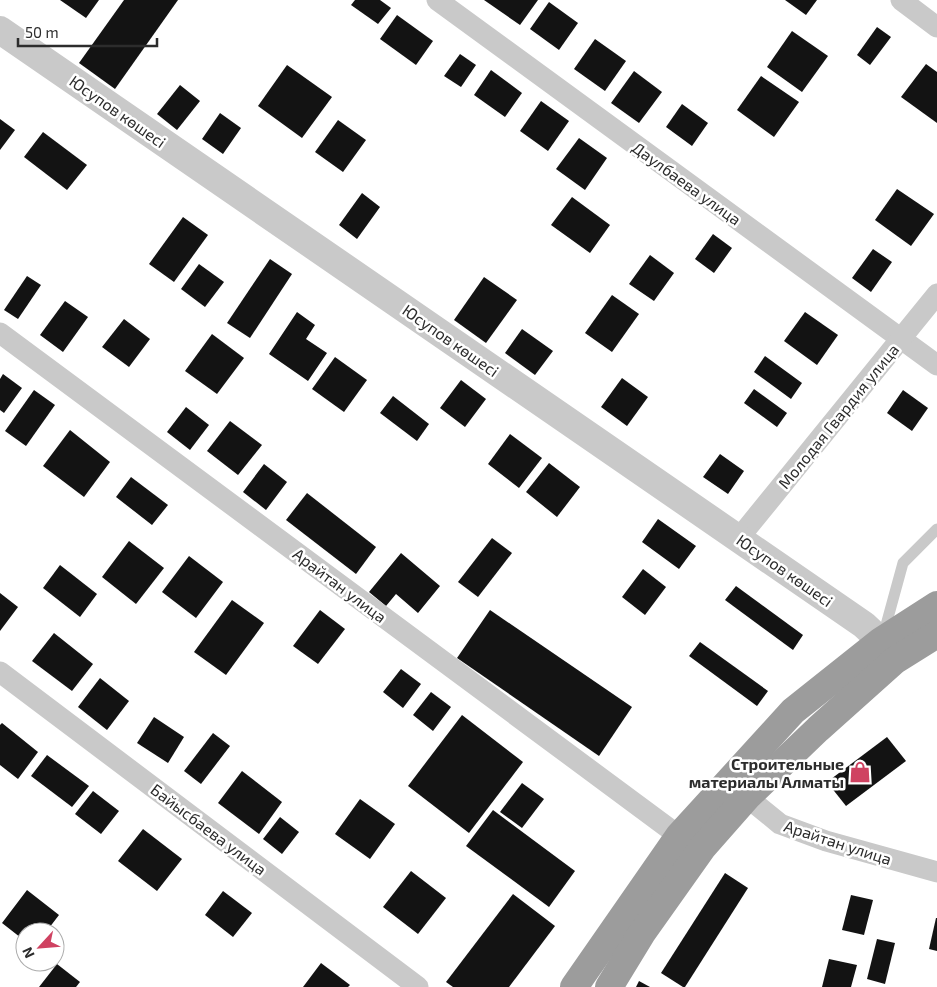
<svg xmlns="http://www.w3.org/2000/svg" width="937" height="987" font-family="'Exo 2',sans-serif">
	<style>
		.building { fill: #131313 }
		.lines { fill: none; stroke-linecap: round; stroke-linejoin: round }
		.service { stroke: #c9c9c9; stroke-width: 11 }
		.minor { stroke: #c9c9c9; stroke-width: 21 }
		.tertiary { stroke: #c9c9c9; stroke-width: 28 }
		.trunk { stroke: #9c9c9c; stroke-width: 28 }
		.labels { text-anchor: middle; dominant-baseline: central; stroke-width: 5; stroke-linejoin: round; paint-order: stroke }
		.street-label { font-size: 16px; fill: #2c2c2c; stroke: #fff }
		.poi-label { font-size: 16px; font-weight: bold; fill: #2c2c2c; stroke: #fff; text-anchor: end }
	</style>
	<rect width="100%" height="100%" fill="#fff"/>
	<g class="building">
		<polygon points="60,0 99,0 86,18"/>
		<polygon points="124,0 178,0 115,89 79,63"/>
		<polygon points="355,0 380,0 391,8 378,24 351,5"/>
		<polygon points="484,0 538,0 520,25"/>
		<polygon points="785,0 817,0 806,15"/>
		<polygon points="549,2 578,23 559,50 530,29"/>
		<polygon points="397,15 433,41 416,65 380,39"/>
		<polygon points="877,27 891,37 870,65 857,55"/>
		<polygon points="792,31 828,56 802,92 767,67"/>
		<polygon points="595,39 626,61 605,91 574,69"/>
		<polygon points="460,54 476,65 461,87 444,76"/>
		<polygon points="926,64 937,72 937,123 901,97"/>
		<polygon points="287,65 332,97 302,138 258,106"/>
		<polygon points="491,70 522,93 505,117 474,95"/>
		<polygon points="634,71 662,92 639,123 611,103"/>
		<polygon points="761,76 799,102 774,137 737,110"/>
		<polygon points="180,85 200,101 177,130 157,114"/>
		<polygon points="541,101 569,121 548,151 520,131"/>
		<polygon points="682,104 708,123 692,146 666,127"/>
		<polygon points="220,113 241,128 223,154 202,139"/>
		<polygon points="0,119 15,130 0,150"/>
		<polygon points="338,120 366,140 343,172 315,152"/>
		<polygon points="43,132 87,165 67,190 24,157"/>
		<polygon points="579,138 607,158 585,190 556,169"/>
		<polygon points="897,189 934,214 911,246 875,220"/>
		<polygon points="362,193 380,207 357,239 339,225"/>
		<polygon points="572,197 610,225 590,253 551,225"/>
		<polygon points="183,217 208,235 174,282 149,264"/>
		<polygon points="713,234 732,248 714,273 695,259"/>
		<polygon points="873,249 892,262 871,292 852,278"/>
		<polygon points="650,255 674,273 654,301 629,284"/>
		<polygon points="270,259 292,274 250,338 227,323"/>
		<polygon points="199,264 224,282 205,307 181,289"/>
		<polygon points="27,276 41,285 18,319 4,310"/>
		<polygon points="484,277 517,300 486,343 454,320"/>
		<polygon points="612,295 639,314 612,352 585,333"/>
		<polygon points="65,301 88,317 63,352 40,335"/>
		<polygon points="297,312 315,325 306,339 327,353 308,381 269,354"/>
		<polygon points="805,312 838,335 817,365 784,341"/>
		<polygon points="124,319 150,339 129,367 102,347"/>
		<polygon points="522,329 553,351 535,375 505,353"/>
		<polygon points="212,334 244,358 217,394 185,371"/>
		<polygon points="765,356 802,383 791,399 754,372"/>
		<polygon points="335,357 367,380 344,412 312,389"/>
		<polygon points="3,374 22,388 4,413 0,410 0,379"/>
		<polygon points="622,378 648,397 627,426 601,407"/>
		<polygon points="461,380 486,399 465,427 440,408"/>
		<polygon points="754,389 787,413 777,427 744,403"/>
		<polygon points="34,390 55,405 26,446 5,431"/>
		<polygon points="903,390 928,408 912,431 887,413"/>
		<polygon points="393,396 429,424 417,441 380,413"/>
		<polygon points="186,407 209,425 190,450 167,432"/>
		<polygon points="230,421 262,445 238,475 207,451"/>
		<polygon points="70,430 110,462 84,497 43,466"/>
		<polygon points="510,434 542,458 519,488 488,464"/>
		<polygon points="720,454 744,471 728,494 703,477"/>
		<polygon points="549,463 580,487 557,517 526,492"/>
		<polygon points="264,464 287,482 266,510 243,492"/>
		<polygon points="131,477 168,505 152,525 116,497"/>
		<polygon points="307,493 376,547 356,574 286,520"/>
		<polygon points="658,519 696,546 679,569 642,542"/>
		<polygon points="492,538 512,553 478,597 458,582"/>
		<polygon points="129,541 164,568 136,604 102,577"/>
		<polygon points="401,553 440,586 418,613 396,594 386,606 369,592"/>
		<polygon points="189,556 223,582 196,618 162,592"/>
		<polygon points="60,565 97,594 80,617 43,588"/>
		<polygon points="643,569 666,587 645,615 622,597"/>
		<polygon points="736,586 803,635 793,650 725,600"/>
		<polygon points="0,593 18,607 0,631"/>
		<polygon points="232,600 264,623 226,675 194,652"/>
		<polygon points="320,610 345,629 318,664 293,646"/>
		<polygon points="490,610 632,707 599,756 457,658"/>
		<polygon points="54,633 93,664 72,691 32,661"/>
		<polygon points="700,642 768,691 757,706 689,656"/>
		<polygon points="401,669 421,684 403,708 383,692"/>
		<polygon points="100,678 129,701 107,730 78,707"/>
		<polygon points="431,692 451,707 433,731 413,715"/>
		<polygon points="462,715 523,762 469,833 408,786"/>
		<polygon points="154,717 184,737 168,763 137,743"/>
		<polygon points="2,723 38,752 18,779 0,765 0,725"/>
		<polygon points="213,733 230,746 201,784 184,771"/>
		<polygon points="887,737 906,761 846,806 827,782"/>
		<polygon points="47,755 89,786 72,807 31,776"/>
		<polygon points="242,771 282,802 259,834 218,803"/>
		<polygon points="522,783 544,799 522,828 500,812"/>
		<polygon points="93,791 119,811 101,834 75,814"/>
		<polygon points="360,799 395,824 370,859 335,834"/>
		<polygon points="493,810 575,871 549,907 466,846"/>
		<polygon points="280,817 299,832 282,854 263,839"/>
		<polygon points="143,829 182,859 157,891 118,861"/>
		<polygon points="411,871 446,898 418,934 383,907"/>
		<polygon points="725,873 748,888 685,987 683,987 661,973"/>
		<polygon points="27,890 59,915 46,932 25,932 25,941 2,923"/>
		<polygon points="223,891 252,913 233,937 205,915"/>
		<polygon points="513,894 555,926 509,987 453,987 446,982"/>
		<polygon points="851,895 873,900 864,935 842,930"/>
		<polygon points="936,918 937,918 937,951 929,949"/>
		<polygon points="877,939 895,943 885,984 867,979"/>
		<polygon points="829,959 857,965 851,987 822,987"/>
		<polygon points="321,963 350,985 348,987 303,987"/>
		<polygon points="57,964 80,982 76,987 39,987"/>
		<polygon points="639,981 650,987 636,987"/>
	</g>
	<g class="lines">
		<polyline class="service" points="883,636 903,563 937,529"/>
		<g class="minor">
			<polyline points="437,0 937,365"/>
			<polyline points="901,0 937,27"/>
			<polyline points="0,333 679,836"/>
			<polyline points="739,538 937,294"/>
			<polyline points="0,672 418,987"/>
			<polyline points="747,797 780,824 826,841 937,872"/>
		</g>
		<polyline class="tertiary" points="0,30 864,625 881,641 893,659"/>
		<g class="trunk">
			<polyline points="574,987 679,836 793,711 881,641 937,605"/>
			<polyline points="609,987 642,933 703,847 747,797 818,729 894,661 937,634"/>
		</g>
	</g>
	<defs>
		<g id="shop-bare" transform="scale(1.725)"><path d="M-5-2.5h2.3a2.7 3.5 0 0 1 5.4 0H5L5.5 6h-11ZM-1.5-2.5h3a1.5 2.3 0 0 0-3 0Z" fill="#cf4261" stroke="#fff" stroke-width="2.5" paint-order="stroke"/></g>
	</defs>
	<g fill-rule="evenodd">
		<use href="#shop-bare" x="860" y="772"/>
	</g>
	<g class="labels">
		<g class="street-label">
			<text transform="translate(118 111) rotate(35)">Юсупов көшесі</text>
			<text transform="translate(687 183) rotate(36)">Даулбаева улица</text>
			<text transform="translate(451 340) rotate(35)">Юсупов көшесі</text>
			<text transform="translate(838 416) rotate(-51)">Молодая Гвардия улица</text>
			<text transform="translate(785 570) rotate(35)">Юсупов көшесі</text>
			<text transform="translate(340 585) rotate(37)">Арайтан улица</text>
			<text transform="translate(209 829) rotate(37)">Байысбаева улица</text>
			<text transform="translate(838 842) rotate(18)">Арайтан улица</text>
		</g>
		<g class="poi-label">
			<text x="844" y="763">Строительные<tspan x="844" dy="18">материалы Алматы</tspan></text>
		</g>
	</g>
	<g transform="translate(40 947) rotate(244)"><circle r="24" fill="#ffffff" stroke="#ababab"/>
	<path d="M0-4L9 19L0 12L-9 19Z" fill="#cf4261"/>
	<text y="-8" font-size="14" font-weight="bold" text-anchor="middle" fill="#2c2c2c">N</text>
	</g>
	<path d="M18 38v8h139v-8" fill="none" stroke="#2c2c2c" stroke-width="2.5"/>
	<text x="25" y="38" font-size="15" fill="#2c2c2c" stroke="#ffffff" stroke-width="4" paint-order="stroke">50 m</text>
</svg>
